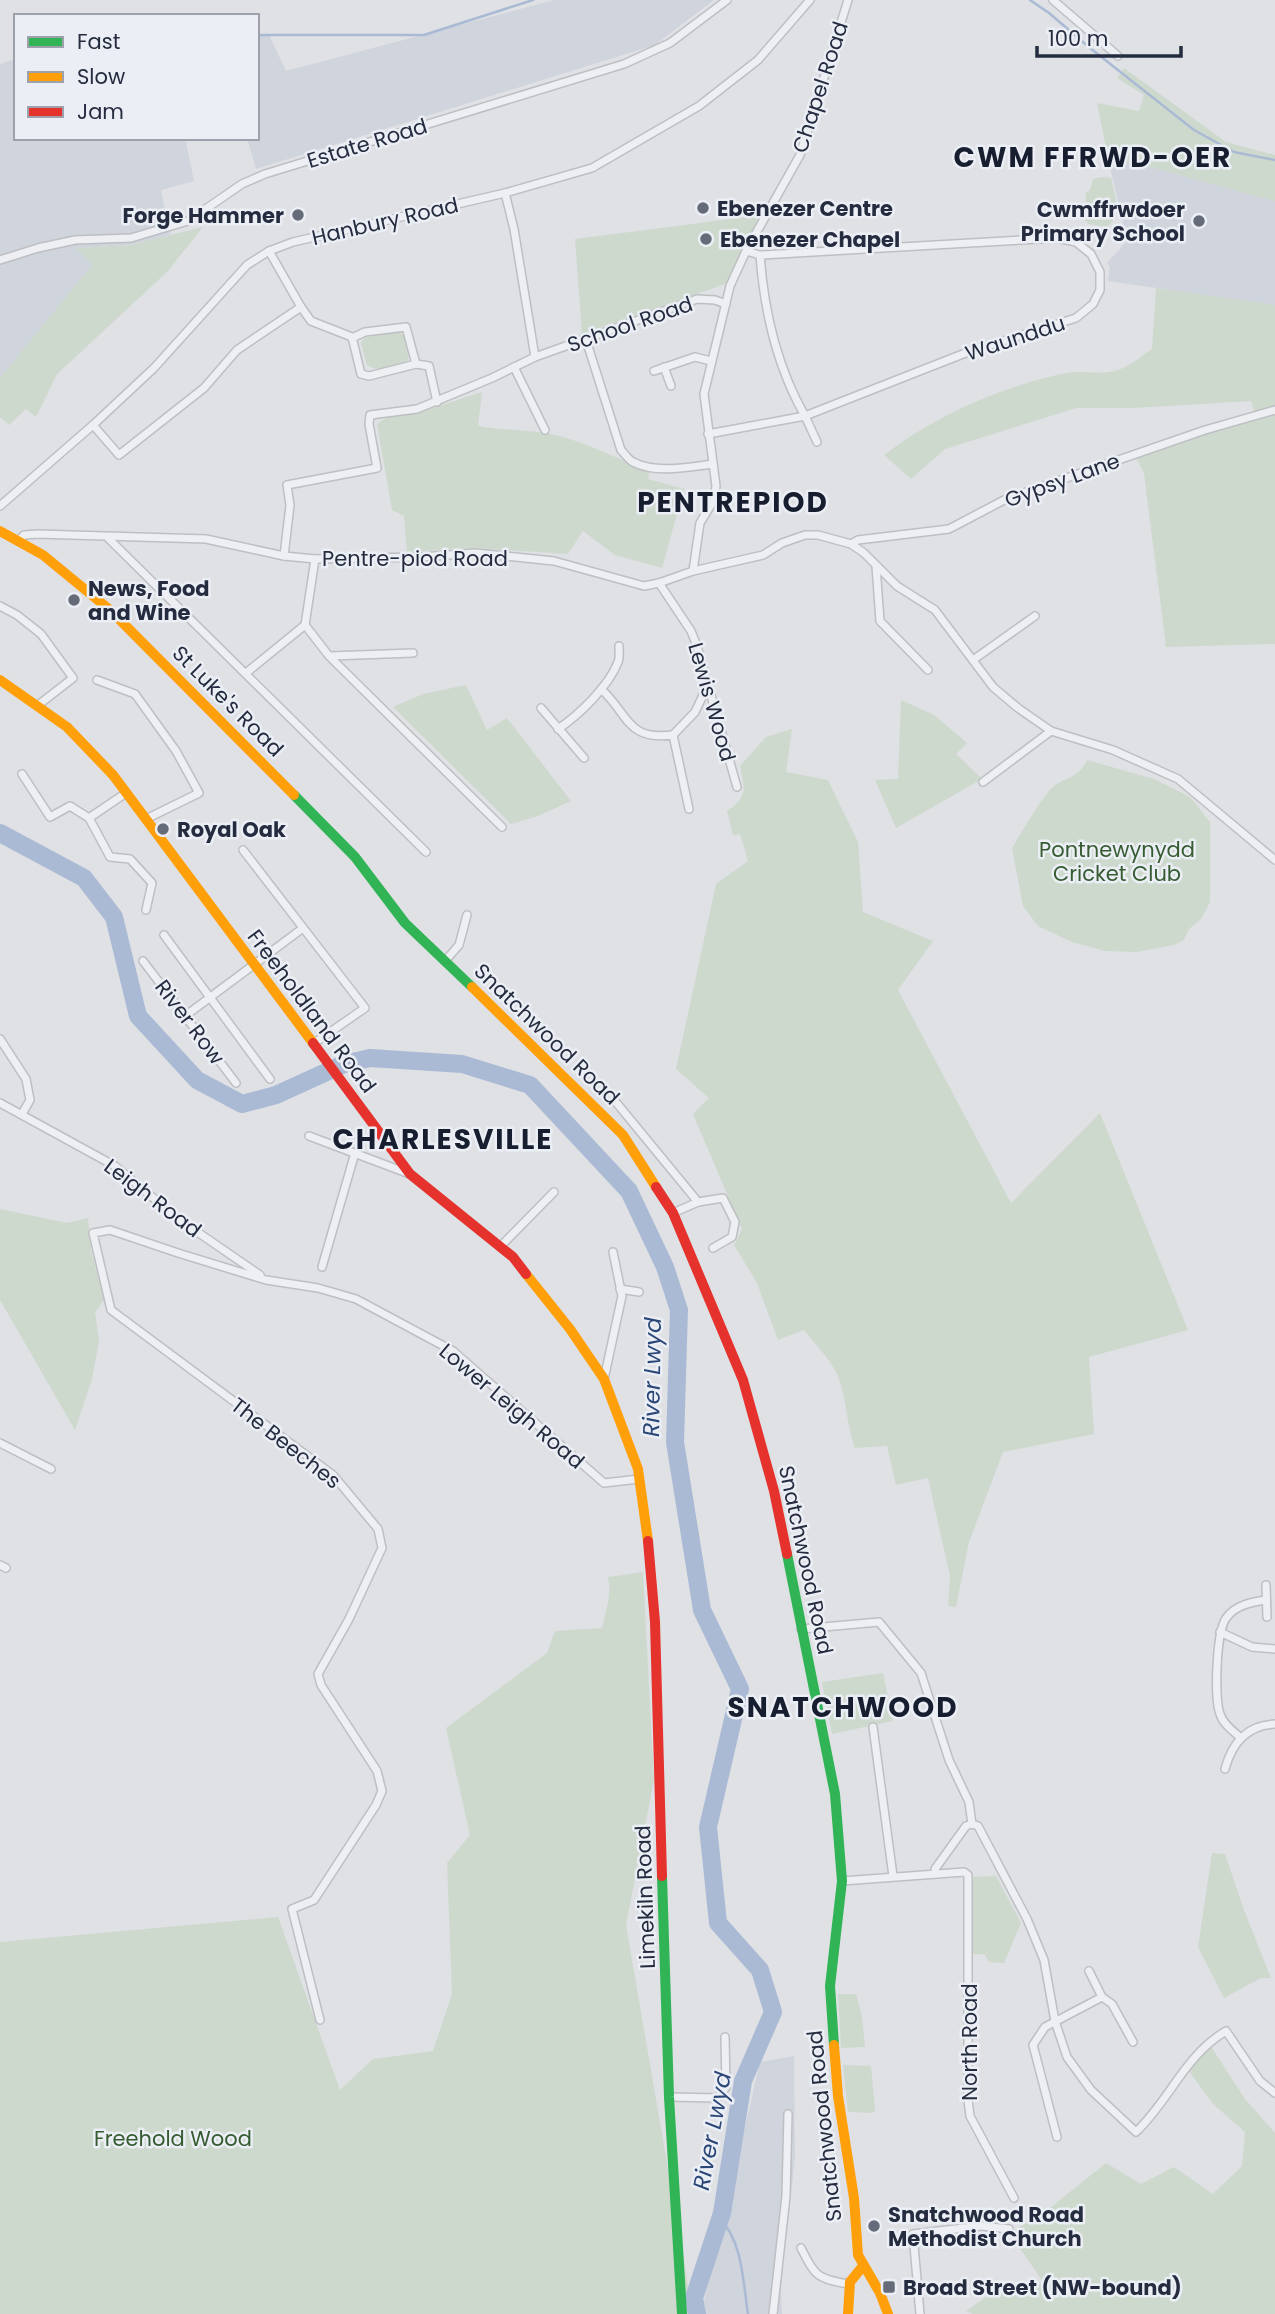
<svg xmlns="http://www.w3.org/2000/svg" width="1275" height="2314" font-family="Poppins,sans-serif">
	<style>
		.built { fill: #d0d4dc }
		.green { fill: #ced9ce }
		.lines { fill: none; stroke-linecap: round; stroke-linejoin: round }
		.stream { stroke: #aabad4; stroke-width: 2.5 }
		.river { stroke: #aabad4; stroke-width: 18 }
		.street-casing { stroke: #bdbfc3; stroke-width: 10 }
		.street { stroke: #eeeff2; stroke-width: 7 }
		.fast { stroke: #30b455; stroke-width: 10 }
		.slow { stroke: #ff9f0a; stroke-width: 10 }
		.jam { stroke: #e5322d; stroke-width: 10 }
		.poi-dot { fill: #666b79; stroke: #ebeff5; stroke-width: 2.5 }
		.labels { text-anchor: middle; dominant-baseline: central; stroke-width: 5; stroke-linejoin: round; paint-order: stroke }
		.street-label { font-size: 21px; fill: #252c3f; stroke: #ebeff5 }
		.poi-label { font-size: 21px; font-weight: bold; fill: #252c3f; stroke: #ebeff5; text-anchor: start }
		.park-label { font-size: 21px; fill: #365c31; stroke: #ebeff5 }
		.water-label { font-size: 23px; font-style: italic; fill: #2b4777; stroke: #ebeff5 }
		.district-label { font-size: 28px; font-weight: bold; letter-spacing: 2px; fill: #171e30; stroke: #ebeff5 }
	</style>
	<rect width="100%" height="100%" fill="#dfe1e5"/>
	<g class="built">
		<polygon points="554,0 714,0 655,45 256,169 247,138 257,138 257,35 269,35 286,71"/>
		<polygon points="16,59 16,138 185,138 194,181 161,190 170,235 130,245 78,248 93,264 0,378 0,64"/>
		<polygon points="1132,162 1275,201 1275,305 1108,281 1110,267 1107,263 1127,241 1110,167"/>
		<polygon points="794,2056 795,2157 781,2286 782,2314 706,2314 704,2301 709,2276 725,2234 738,2157 760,2062"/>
	</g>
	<g class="green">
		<polygon points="1124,68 1226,142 1275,155 1275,201 1132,162 1110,167 1097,103 1139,111 1144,95 1117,78"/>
		<path d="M1101,177L1111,178C1115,195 1122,216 1107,227L1089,224L1085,220L1086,193L1090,190L1093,179Z"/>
		<polygon points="762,215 744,245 728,283 582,334 575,239"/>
		<polygon points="203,227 167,272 57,374 36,417 26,409 9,425 0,417 0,378 93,264 77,248 130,245"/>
		<path d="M1156,288L1275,305V644L1166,647L1144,473L1134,454L1255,415L1251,401L1133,408H1076L945,449L911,479L884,455C937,415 1000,387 1066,373C1082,370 1099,375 1115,371C1129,367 1140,357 1152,349Z"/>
		<path d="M397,331C408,336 410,349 408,360C397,369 379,373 367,365L361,343L364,338Z"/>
		<path d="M482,392L478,426C505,431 533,429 559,436C590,444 620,460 650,471L648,479L684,489L662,568L615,555L583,531L568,554L473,548L407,552L404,516L392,510L377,424L387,417L417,413Z"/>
		<polygon points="466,685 487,730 507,718 571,801 538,816 511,824 393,707 423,694"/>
		<polygon points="901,700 934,715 967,743 956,754 982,779 896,828 875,780 898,779"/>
		<path d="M792,729L786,772L828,780L858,842L863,912L933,941L898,990L1011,1203L1100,1113L1188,1330L1089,1357L1094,1434L1003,1452L969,1542L956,1607L948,1606L950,1576L928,1478L896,1485L887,1446L855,1448C846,1424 847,1398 837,1374C830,1359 815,1344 804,1330L778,1340L757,1283L734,1245L742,1229L693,1114L709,1098L676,1069L716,884L748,861L740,834L733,835L727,811C748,797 745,789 740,766L766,737Z"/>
		<path d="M1087,760L1154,779L1190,797L1210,822V902L1201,919L1189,929L1184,940L1174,945L1137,952L1105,951L1072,942L1038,926L1023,906L1012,848C1024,829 1035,808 1049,791C1060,777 1078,781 1087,760Z"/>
		<polygon points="0,1209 67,1223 88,1218 91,1250 104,1300 95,1312 99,1341 92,1379 75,1430 0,1300"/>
		<path d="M643,1572L654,1780L626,1925L693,2314H0V1942L278,1917L340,2090L373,2059L433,2051L452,1994L447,1863L470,1835L446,1728L547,1653L555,1631L602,1628C606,1611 612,1594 608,1577Z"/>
		<polygon points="883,1673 893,1721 832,1734 822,1682"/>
		<polygon points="1212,1853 1225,1854 1244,1910 1271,1978 1261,1978 1224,1998 1198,1947"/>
		<polygon points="996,1876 1021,1923 1004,1963 989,1962 984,1954 972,1954 971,1877"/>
		<polygon points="838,1994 856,1994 862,2017 865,2047 841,2048"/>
		<polygon points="1210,2045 1245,2099 1275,2133 1275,2314 973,2314 966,2311 992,2293 994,2284 1008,2291 1044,2283 1009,2233 1045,2212 1106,2163 1141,2184 1174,2167 1213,2194 1242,2166 1245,2132 1213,2104 1188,2070"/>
		<polygon points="843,2065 871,2066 875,2111 871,2113 848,2112"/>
	</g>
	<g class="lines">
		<g class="stream">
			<polyline points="1030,0 1049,13 1090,48 1194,130 1234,152 1275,160"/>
			<polyline points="257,35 424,35 533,0"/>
			<path d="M720,2219C743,2242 743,2283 748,2314"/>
		</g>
		<polyline class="river" points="0,833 84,878 114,917 138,1016 197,1080 242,1104 276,1095 344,1064 370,1058 462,1064 530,1085 629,1191 665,1267 679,1310 675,1442 702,1610 740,1689 708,1827 718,1923 760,1970 773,2012 743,2081 722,2213 694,2298 697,2314"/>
		<g class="street-casing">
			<g id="street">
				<polyline points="1053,0 1118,56"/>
				<polyline points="505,193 514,229 535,357"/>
				<polyline points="269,251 301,307 311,321 352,337 361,374 369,376 416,364 429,366 437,402"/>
				<path d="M746,251L760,255L1057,238L1076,242L1091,254L1100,272V290L1093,304L1076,318L968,352L805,416C777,367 764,310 760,255"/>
				<polyline points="0,260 38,248 75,240 131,238 188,221 242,184 265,174 624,64 670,43 727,0"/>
				<polyline points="352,338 365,332 406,327 416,364"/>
				<path d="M583,339L587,343L621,450C625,454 629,460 633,462C656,474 689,467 713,464"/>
				<polyline points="514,367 545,430"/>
				<polyline points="664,367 671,386"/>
				<polyline points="654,371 695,357 711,361"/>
				<polyline points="93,425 119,455 204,388 237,350 301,307"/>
				<polyline points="708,434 805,416 817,442"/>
				<polyline points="0,506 93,425 154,368 247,265 269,251 293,242 505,193 592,168 699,106 758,60 810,0"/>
				<polyline points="108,538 426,852"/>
				<polyline points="18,541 24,535 38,534 206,539 284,556 315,559 421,557 475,553 554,561 644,586 659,583 693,571 763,555 782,543 805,535 818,535 851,544 864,553 897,586 935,610 993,687 1018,708 1051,731 1113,750 1178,779 1275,860"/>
				<polyline points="851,544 858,540 949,529 1006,499 1205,430 1275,410"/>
				<polyline points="284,556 290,505 287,485 377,468 369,424 370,415 417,409 492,378 535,357 697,299 715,300 726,304"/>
				<polyline points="876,566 880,621 928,670"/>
				<polyline points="693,571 700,523 714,500 716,486 704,394 730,286 746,251 800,155 848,0"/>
				<polyline points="659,583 691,631 697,646 737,787"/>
				<polyline points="0,606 17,615 41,634 73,678 37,706"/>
				<polyline points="305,625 329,656 502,827"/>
				<polyline points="305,625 315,559"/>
				<polyline points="330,656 413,653"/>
				<polyline points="973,660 1035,616"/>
				<polyline points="246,673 305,625"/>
				<polyline points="97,680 135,694 176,751 199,793 146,819"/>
				<path d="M601,689C629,714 626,741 673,735L689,809"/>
				<polyline points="541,708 584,758"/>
				<path d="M558,729C579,715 609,686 618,662C620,658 619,651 619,646"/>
				<polyline points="673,735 695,712 707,687"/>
				<polyline points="22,774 50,817 70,806 89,818"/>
				<polyline points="983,782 1051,731"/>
				<polyline points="126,793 89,818 110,857 130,859 152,883 146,910"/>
				<polyline points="243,850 365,1008 313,1044"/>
				<polyline points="164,935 270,1079"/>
				<polyline points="143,961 236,1083"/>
				<polyline points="445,961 459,945 467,915"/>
				<polyline points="185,1016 303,928"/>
				<polyline points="0,1039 26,1079 30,1100 22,1114"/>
				<polyline points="615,1101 698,1202 673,1213"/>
				<polyline points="0,1103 115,1166 180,1220 260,1275"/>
				<polyline points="309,1136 407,1173"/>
				<polyline points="698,1202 723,1198 735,1222 732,1237 713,1248"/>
				<polyline points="500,1247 554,1192"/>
				<polyline points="322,1267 355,1153"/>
				<polyline points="620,1289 639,1292"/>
				<polyline points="604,1379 622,1296 613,1252"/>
				<polyline points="0,1443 51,1469"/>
				<polyline points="0,1565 6,1568"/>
				<polyline points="1266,1585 1267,1617"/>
				<polyline points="801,1629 879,1622 921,1673 949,1760 969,1802 972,1824"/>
				<polyline points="1220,1632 1252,1647 1275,1649"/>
				<polyline points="873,1727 893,1876"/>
				<path d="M1241,1738C1233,1731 1223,1724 1220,1714C1214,1698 1216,1629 1227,1617C1236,1605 1252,1602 1266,1600"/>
				<path d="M1225,1769C1232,1743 1247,1725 1275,1724"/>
				<path d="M972,1824L978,1826L1027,1919L1044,1960L1055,2021L1067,2057L1091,2090L1136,2132C1169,2101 1185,2055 1226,2031L1260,2081L1275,2093"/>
				<polyline points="936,1874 935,1869 966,1826 972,1824"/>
				<polyline points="842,1881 964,1872 968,1875 968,2100 970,2116 1014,2198"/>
				<polyline points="1102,1997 1112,2004 1133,2042"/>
				<polyline points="320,2020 292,1909 314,1900 376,1805 382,1791 377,1771 321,1685 318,1674 349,1619 382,1548 378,1529 333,1475 111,1310 93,1233 110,1230 178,1253 266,1280 318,1288 356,1299 453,1351 604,1483 639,1479"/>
				<polyline points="669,2097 718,2098 726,2087 725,2037"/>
				<polyline points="1057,2137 1033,2045 1045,2027 1102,1997 1089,1971"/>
				<path d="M801,2248C815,2275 816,2279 848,2284"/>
				<polyline points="773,2314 786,2196 788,2114"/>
				<polyline points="920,2314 913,2234 981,2226 1009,2229"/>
			</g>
		</g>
		<use href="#street" class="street"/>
		<g class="fast">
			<polyline points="294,795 355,857 405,923 472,987"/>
			<polyline points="787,1554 835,1794 842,1881 830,1986 834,2045"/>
			<polyline points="662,1876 669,2097 682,2314"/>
		</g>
		<g class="slow">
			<polyline points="0,531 43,555 110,610 294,795"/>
			<polyline points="0,680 67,727 113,775 313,1043"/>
			<polyline points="472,987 623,1135 656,1187"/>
			<polyline points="526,1274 570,1329 604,1379 638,1469 648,1541"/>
			<polyline points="834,2045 838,2096 854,2198 858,2255 880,2293 888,2314"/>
			<polyline points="848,2314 850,2282 863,2266"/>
		</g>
		<g class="jam">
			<polyline points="313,1043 410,1174 513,1257 526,1274"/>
			<polyline points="656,1187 673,1213 743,1380 774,1491 787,1554"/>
			<polyline points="648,1541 655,1622 662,1876"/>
		</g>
	</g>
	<g class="poi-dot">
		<circle cx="703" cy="208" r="7"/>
		<circle cx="298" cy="215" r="7"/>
		<circle cx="1199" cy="221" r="7"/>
		<circle cx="706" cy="239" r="7"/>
		<circle cx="74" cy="600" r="7"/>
		<circle cx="163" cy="829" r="7"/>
		<circle cx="874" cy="2226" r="7"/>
		<rect x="882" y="2280" width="14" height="14" rx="3.5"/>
	</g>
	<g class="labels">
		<g class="street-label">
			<text transform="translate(820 87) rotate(-72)">Chapel Road</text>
			<text transform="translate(367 143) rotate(-17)">Estate Road</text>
			<text transform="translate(385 221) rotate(-13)">Hanbury Road</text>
			<text transform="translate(630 324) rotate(-19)">School Road</text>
			<text transform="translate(1015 338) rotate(-18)">Waunddu</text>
			<text transform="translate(1062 480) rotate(-20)">Gypsy Lane</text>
			<text x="415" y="558">Pentre-piod Road</text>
			<text transform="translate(228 701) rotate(45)">St Luke's Road</text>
			<text transform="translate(712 702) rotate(74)">Lewis Wood</text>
			<text transform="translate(312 1011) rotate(53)">Freeholdland Road</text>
			<text transform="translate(190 1022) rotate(53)">River Row</text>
			<text transform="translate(547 1034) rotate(44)">Snatchwood Road</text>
			<text transform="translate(153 1198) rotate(37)">Leigh Road</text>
			<text transform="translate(512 1406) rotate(40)">Lower Leigh Road</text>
			<text transform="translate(286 1443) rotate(38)">The Beeches</text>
			<text transform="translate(806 1560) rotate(78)">Snatchwood Road</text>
			<text transform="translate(645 1897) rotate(-92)">Limekiln Road</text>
			<text transform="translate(969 2042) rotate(-90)">North Road</text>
			<text transform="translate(824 2126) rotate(-96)">Snatchwood Road</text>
		</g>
		<g class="poi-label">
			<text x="717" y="208">Ebenezer Centre</text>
			<text x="1185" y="209" text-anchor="end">Cwmffrwdoer<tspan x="1185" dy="24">Primary School</tspan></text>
			<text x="284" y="215" text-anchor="end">Forge Hammer</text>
			<text x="720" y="239">Ebenezer Chapel</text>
			<text x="88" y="588">News, Food<tspan x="88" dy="24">and Wine</tspan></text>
			<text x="177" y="829">Royal Oak</text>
			<text x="888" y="2214">Snatchwood Road<tspan x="888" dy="24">Methodist Church</tspan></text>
			<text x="903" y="2287">Broad Street (NW-bound)</text>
		</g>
		<g class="park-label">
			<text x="1117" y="849">Pontnewynydd<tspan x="1117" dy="24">Cricket Club</tspan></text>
			<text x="173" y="2138">Freehold Wood</text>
		</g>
		<g class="water-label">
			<text transform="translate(652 1377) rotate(-89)">River Lwyd</text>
			<text transform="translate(712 2131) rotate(-79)">River Lwyd</text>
		</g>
		<g class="district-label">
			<text x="1093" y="157">CWM FFRWD-OER</text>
			<text x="733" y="502">PENTREPIOD</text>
			<text x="443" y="1139">CHARLESVILLE</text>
			<text x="843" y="1707">SNATCHWOOD</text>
		</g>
	</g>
	<rect x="14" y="14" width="245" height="126" fill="#ebeff5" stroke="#9ca1ac" stroke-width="2"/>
	<rect x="28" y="37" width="35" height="10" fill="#30b455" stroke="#9ca1ac" stroke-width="2"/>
	<text x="77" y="49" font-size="21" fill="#252c3f">Fast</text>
	<rect x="28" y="72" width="35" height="10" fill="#ff9f0a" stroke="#9ca1ac" stroke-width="2"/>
	<text x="77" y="84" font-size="21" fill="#252c3f">Slow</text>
	<rect x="28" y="107" width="35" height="10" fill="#e5322d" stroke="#9ca1ac" stroke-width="2"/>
	<text x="77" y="119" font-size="21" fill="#252c3f">Jam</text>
	<path d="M1037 46v10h144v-10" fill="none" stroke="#252c3f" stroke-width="3.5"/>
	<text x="1048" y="46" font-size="21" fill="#252c3f" stroke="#ebeff5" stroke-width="5" paint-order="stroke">100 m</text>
</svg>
